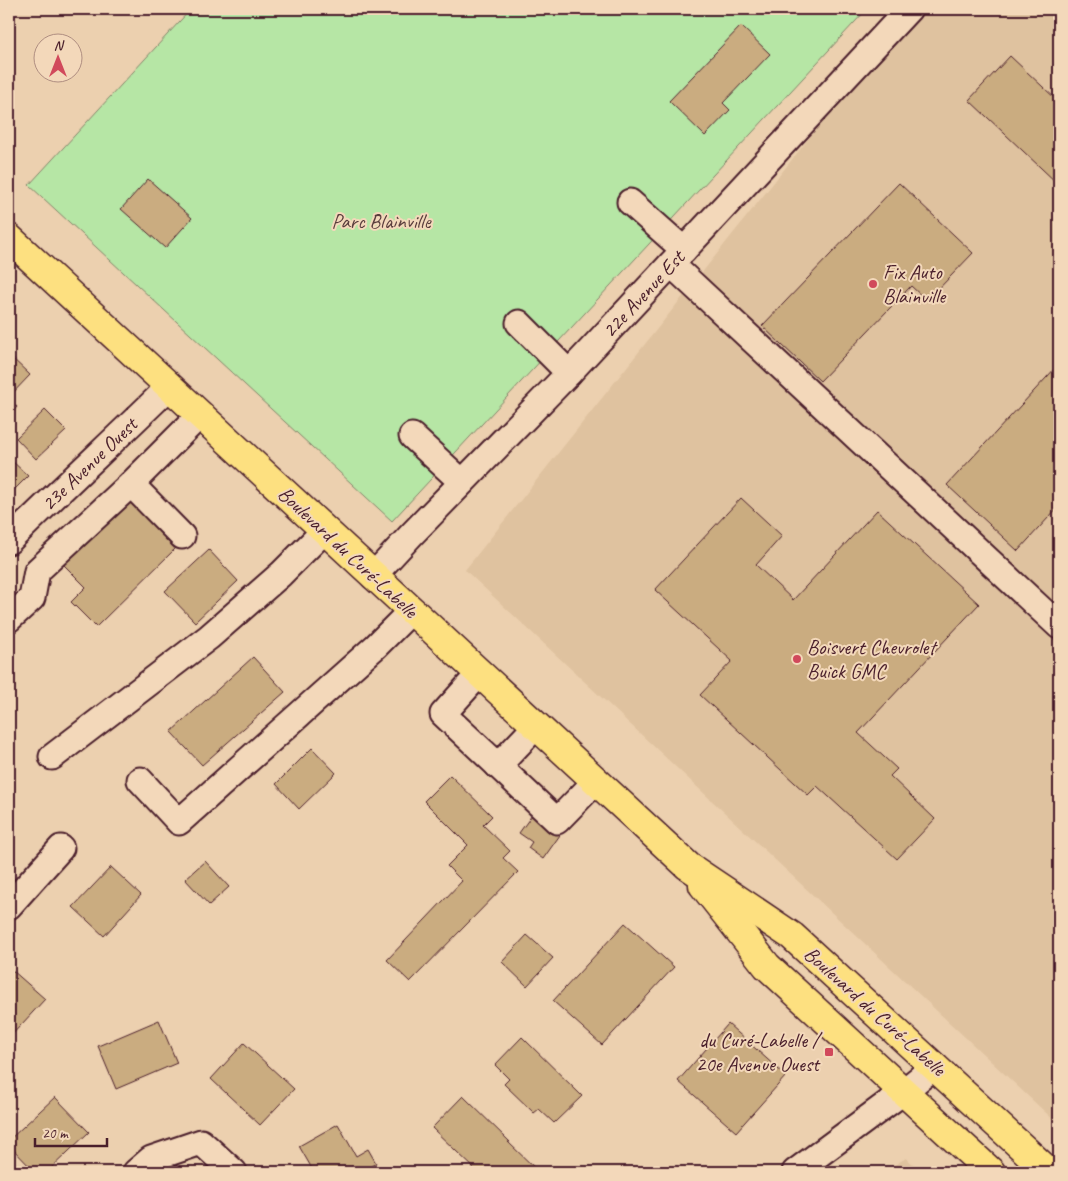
<svg xmlns="http://www.w3.org/2000/svg" width="1068" height="1181" font-family="Caveat,sans-serif">
	<style>
		.built { fill: #dfc29f }
		.green { fill: #b6e6a5; stroke: #808268 }
		.building { fill: #caac80; stroke: #4a1f2b }
		.lines { fill: none; stroke-linecap: round; stroke-linejoin: round }
		.minor-casing { stroke: #4a1f2b; stroke-width: 29 }
		.major-casing { stroke: #4a1f2b; stroke-width: 31 }
		.minor { stroke: #f3d8ba; stroke-width: 25 }
		.major { stroke: #fde080; stroke-width: 28 }
		.poi-dot { fill: #d1495b; stroke: #f3d8ba; stroke-width: 2 }
		.labels { text-anchor: middle; dominant-baseline: central; stroke-width: 4; stroke-linejoin: round; paint-order: stroke }
		.park-label { font-size: 21px; fill: #5a3d3d; stroke: #f3d8ba }
		.poi-label { font-size: 21px; fill: #4a1f2b; stroke: #f3d8ba; text-anchor: start }
		.street-label { font-size: 21px; fill: #4a1f2b; stroke: #f3d8ba }
	</style>
	<rect width="100%" height="100%" fill="#ecd0af"/>
	<filter id="ink" filterUnits="userSpaceOnUse"><feTurbulence type="fractalNoise" baseFrequency=".02" numOctaves="2"/><feDisplacementMap in="SourceGraphic" scale="10" xChannelSelector="R" yChannelSelector="G"/><feConvolveMatrix kernelMatrix="1 2 1 2 8 2 1 2 1" color-interpolation-filters="sRGB"/></filter>
	<g filter="url(#ink)">
		<g class="built">
			<polygon points="925,9 1059,9 1059,1125 465,570 865,68"/>
			<polygon points="906,1158 922,1172 883,1172"/>
		</g>
		<polygon class="green" points="191,9 867,9 392,521 29,185"/>
		<g class="building">
			<polygon points="741,26 770,54 723,103 730,110 705,136 669,101"/>
			<polygon points="1010,56 1059,102 1059,185 969,100"/>
			<polygon points="148,179 192,218 165,248 121,209"/>
			<polygon points="899,183 973,253 927,301 911,286 820,381 762,326"/>
			<polygon points="9,355 30,375 9,397"/>
			<polygon points="1059,364 1059,506 1018,551 947,485"/>
			<polygon points="9,398 17,407 9,416"/>
			<polygon points="45,410 66,431 36,459 16,438"/>
			<polygon points="9,458 28,476 13,491 9,487"/>
			<polygon points="127,497 177,547 96,627 71,602 86,587 61,562"/>
			<polygon points="741,498 782,536 756,565 793,600 877,510 979,604 858,733 897,769 890,776 935,819 897,859 817,786 808,795 700,695 732,661 655,590"/>
			<polygon points="209,550 238,581 195,622 165,591"/>
			<polygon points="253,657 285,692 202,765 171,732"/>
			<polygon points="312,748 336,773 299,809 276,784"/>
			<polygon points="450,775 492,816 483,825 510,851 503,858 518,872 410,982 387,960 462,881 447,866 468,845 424,801"/>
			<polygon points="532,815 560,835 543,859 528,848 532,842 519,833"/>
			<polygon points="205,861 229,887 209,905 185,879"/>
			<polygon points="111,867 141,895 104,936 73,907"/>
			<polygon points="625,923 674,967 602,1045 553,1001"/>
			<polygon points="527,935 553,958 527,986 502,962"/>
			<polygon points="12,970 45,999 9,1038 9,974"/>
			<polygon points="159,1020 177,1063 116,1089 98,1046"/>
			<polygon points="728,1024 786,1076 736,1132 678,1081"/>
			<polygon points="522,1037 582,1096 554,1123 539,1109 534,1113 504,1084 509,1079 495,1065"/>
			<polygon points="244,1043 294,1089 260,1125 211,1079"/>
			<polygon points="463,1096 510,1142 508,1142 539,1172 478,1172 432,1128"/>
			<polygon points="55,1097 89,1132 47,1172 35,1172 9,1145 9,1140"/>
			<polygon points="338,1124 356,1156 368,1149 376,1163 368,1168 370,1172 314,1172 299,1146"/>
		</g>
		<g class="lines">
			<g class="minor-casing">
				<g id="minor">
					<polyline points="630,202 684,250"/>
					<polyline points="671,264 1059,626"/>
					<polyline points="519,323 569,373"/>
					<polyline points="412,436 462,482"/>
					<polyline points="182,536 131,484 200,415"/>
					<path d="M9,541C61,489 116,439 169,387"/>
					<polyline points="373,576 412,534 569,373 909,9"/>
					<polyline points="9,619 32,598 37,571 131,484"/>
					<polyline points="480,673 443,714 557,821 596,781"/>
					<polyline points="52,757 209,637 281,574 324,531"/>
					<polyline points="498,766 536,726"/>
					<polyline points="140,780 179,822 376,646 411,611"/>
					<polyline points="9,906 61,848"/>
					<polyline points="136,1172 151,1159 201,1142 234,1172"/>
					<polyline points="795,1172 903,1092 935,1066"/>
				</g>
			</g>
			<g class="major-casing">
				<g id="major">
					<polyline points="9,238 688,866 792,936 1049,1172"/>
					<polyline points="703,885 767,966 991,1172"/>
				</g>
			</g>
			<use href="#minor" class="minor"/>
			<use href="#major" class="major"/>
		</g>
	</g>
	<g class="poi-dot">
		<circle cx="873" cy="284" r="5"/>
		<circle cx="797" cy="659" r="5"/>
		<rect x="824" y="1047" width="10" height="10" rx="2.5"/>
	</g>
	<g class="labels">
		<g class="park-label">
			<text x="381" y="221">Parc Blainville</text>
		</g>
		<g class="poi-label">
			<text x="883" y="272">Fix Auto<tspan x="883" dy="24">Blainville</tspan></text>
			<text x="807" y="647">Boisvert Chevrolet<tspan x="807" dy="24">Buick GMC</tspan></text>
			<text x="819" y="1040" text-anchor="end">du Curé-Labelle /<tspan x="819" dy="24">20e Avenue Ouest</tspan></text>
		</g>
		<g class="street-label">
			<text transform="translate(643 294) rotate(-47)">22e Avenue Est</text>
			<text transform="translate(89 464) rotate(-44)">23e Avenue Ouest</text>
			<text transform="translate(348 552) rotate(43)">Boulevard du Curé-Labelle</text>
			<text transform="translate(875 1011) rotate(42)">Boulevard du Curé-Labelle</text>
		</g>
	</g>
	<rect width="1068" height="1181" fill="none" stroke="#f3d8ba" stroke-width="30"/>
	<rect x="15" y="15" width="1038" height="1151" fill="none" stroke="#4a1f2b" stroke-width="2" filter="url(#ink)"/>
	<g transform="translate(58 58)"><circle r="24" fill="#f3d8ba" stroke="#af8e81"/>
	<path d="M0-4L9 19L0 12L-9 19Z" fill="#d1495b"/>
	<text y="-8" font-size="14" font-weight="bold" text-anchor="middle" fill="#4a1f2b">N</text>
	</g>
	<path d="M35 1138v8h72v-8" fill="none" stroke="#4a1f2b" stroke-width="2.5"/>
	<text x="42" y="1138" font-size="15" fill="#4a1f2b" stroke="#f3d8ba" stroke-width="4" paint-order="stroke">20 m</text>
</svg>
